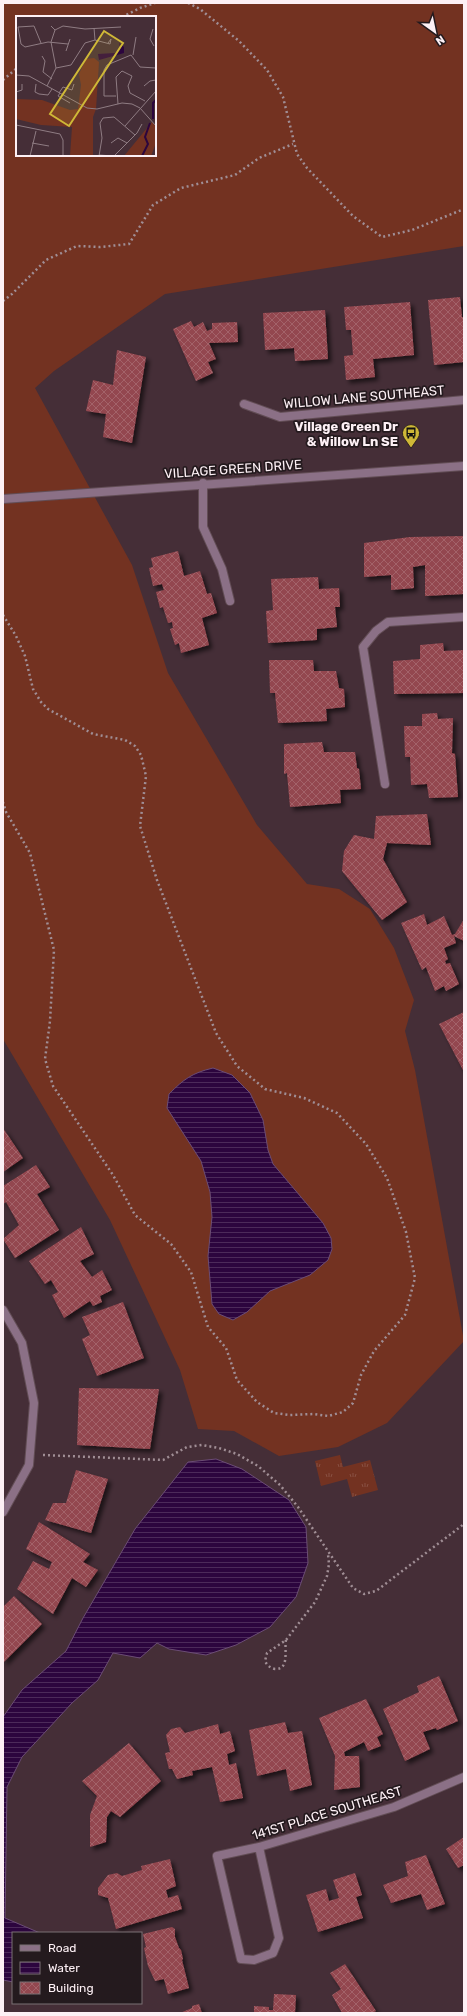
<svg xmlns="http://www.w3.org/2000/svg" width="467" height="2016" font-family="Rubik,sans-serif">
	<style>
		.grass { fill: #733221; fill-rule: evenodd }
		.park { fill: url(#park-tufts) }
		.water { fill: url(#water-rules); stroke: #6b4c75 }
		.building { fill: url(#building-cross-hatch); filter: url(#shadow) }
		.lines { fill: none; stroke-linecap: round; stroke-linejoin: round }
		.minor-casing { stroke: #624d55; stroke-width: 10 }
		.tertiary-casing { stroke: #624d55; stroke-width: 10 }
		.path { stroke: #a08e95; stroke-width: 2.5; stroke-dasharray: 2 3; stroke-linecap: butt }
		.minor { stroke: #8b7086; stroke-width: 8 }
		.tertiary { stroke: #8b7086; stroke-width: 8 }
		.labels { text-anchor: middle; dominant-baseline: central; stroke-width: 3.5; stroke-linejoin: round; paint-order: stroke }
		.street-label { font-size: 13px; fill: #fdf0f5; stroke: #241a1e }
		.poi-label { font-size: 13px; font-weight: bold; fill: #fdf0f5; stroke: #241a1e; text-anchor: end }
		.inset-river { fill: none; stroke: #2c053e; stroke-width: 2 }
		.inset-road { fill: none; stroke: #8f7c83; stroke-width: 1 }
		.view { fill: #cfb837; fill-opacity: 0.15; stroke: #cfb837; stroke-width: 2 }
		.inset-edge { fill: none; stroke: #fdf0f5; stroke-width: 2 }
	</style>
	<defs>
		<pattern id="park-tufts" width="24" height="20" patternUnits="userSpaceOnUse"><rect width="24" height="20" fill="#733221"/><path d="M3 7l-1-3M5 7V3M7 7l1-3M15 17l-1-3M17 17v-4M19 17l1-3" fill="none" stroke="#885042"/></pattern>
		<pattern id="water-rules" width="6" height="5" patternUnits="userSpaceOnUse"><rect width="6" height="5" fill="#2c053e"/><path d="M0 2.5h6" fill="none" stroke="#4c2a5a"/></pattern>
		<pattern id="building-cross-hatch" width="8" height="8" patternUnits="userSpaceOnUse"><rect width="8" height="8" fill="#93474f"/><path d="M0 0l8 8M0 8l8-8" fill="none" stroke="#a36269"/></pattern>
		<filter id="shadow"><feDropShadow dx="3.5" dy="3.5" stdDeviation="2" flood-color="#0009"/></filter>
	</defs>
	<rect width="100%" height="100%" fill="#452e37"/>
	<path class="grass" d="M3,3H464V246L165,294L54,371L35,388L132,565L168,673L257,825L307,884L339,889L370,909L394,948L414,1000L405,1031L415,1070L464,1341L387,1423L338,1447L279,1456L234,1431L198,1429L180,1370L110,1220L3,1039ZM17,17H155V155H17Z"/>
	<polygon class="park" points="340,1455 343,1467 370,1460 378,1490 352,1497 347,1479 321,1486 315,1461"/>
	<g class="water">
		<path d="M213,1068L232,1075L250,1093L263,1120L268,1150L273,1164L323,1223L331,1238L332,1249L328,1260L310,1275L270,1291L247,1312L233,1320L219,1314L212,1304L208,1256L212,1217L210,1192L201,1161L167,1108L169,1094C184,1079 192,1073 213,1068Z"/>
		<polygon points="216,1459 242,1469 289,1500 306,1527 308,1563 296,1597 270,1627 236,1645 206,1655 169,1649 157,1643 140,1658 113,1653 98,1680 72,1703 22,1757 7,1787 5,1918 40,1933 13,1933 13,1982 3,1980 3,1717 22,1690 66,1651 83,1618 135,1529 188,1462"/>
	</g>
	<g class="building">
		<polygon points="460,297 462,317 464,317 464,362 434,365 428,300"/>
		<polygon points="410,302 414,355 373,359 375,377 346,380 344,356 353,355 351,330 346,330 344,307"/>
		<polygon points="325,310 328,359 295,361 294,348 265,350 263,313"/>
		<polygon points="191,321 194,327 203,322 207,331 212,329 212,323 237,322 238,342 209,343 216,359 208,362 213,373 196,381 173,329"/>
		<polygon points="117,350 146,357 132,443 103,437 106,414 86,411 93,380 113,385"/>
		<polygon points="464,536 464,594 425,596 425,565 413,567 414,588 391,590 391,575 364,577 364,543 410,537"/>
		<polygon points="178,551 184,576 200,571 207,594 211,593 217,613 202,618 209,645 181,653 179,643 175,645 170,629 173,628 172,622 168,623 163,607 160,608 156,592 164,590 162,584 153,586 149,568 153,567 151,558"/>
		<polygon points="318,577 319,589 339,588 340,607 335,607 337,627 317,629 317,640 268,643 266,611 273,610 271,579"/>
		<polygon points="443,643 444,651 464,650 464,693 394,694 393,661 420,659 420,645"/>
		<polygon points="269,660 313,660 314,671 336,671 339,688 344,689 345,707 326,709 327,721 278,723 275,693 270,693"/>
		<polygon points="437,713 438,719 453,718 452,753 455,754 458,797 429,798 427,784 411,785 410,757 405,757 404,726 422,726 422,714"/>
		<polygon points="322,742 324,752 355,752 357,768 359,769 361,789 340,790 341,803 290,807 287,773 284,774 284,744"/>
		<polygon points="427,814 431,845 387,843 383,859 407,902 382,920 342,871 344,851 354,835 374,839 376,816"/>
		<polygon points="424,914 427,925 444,916 452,935 455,934 464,919 464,941 454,936 456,943 444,948 448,959 445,961 446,964 450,963 459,984 446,991 444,986 435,991 426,967 422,970 401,923"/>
		<polygon points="464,1012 464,1072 439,1024"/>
		<polygon points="3,1128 23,1158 3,1172"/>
		<polygon points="36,1165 50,1187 37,1194 59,1230 15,1258 3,1239 19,1225 6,1202 3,1204 3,1186"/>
		<polygon points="81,1227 94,1254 80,1261 92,1277 102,1270 112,1290 100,1296 102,1302 93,1306 90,1301 64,1318 52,1295 58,1292 51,1280 45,1284 29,1261"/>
		<polygon points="123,1302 144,1358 97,1376 82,1339 90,1335 82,1317"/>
		<polygon points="79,1388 159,1389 150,1449 77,1445"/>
		<polygon points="76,1470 108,1479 91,1533 45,1520 53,1503 66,1503"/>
		<polygon points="39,1522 90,1554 83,1562 98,1570 86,1587 72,1578 53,1614 17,1589 33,1561 49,1569 52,1562 26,1549"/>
		<polygon points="14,1596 42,1624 3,1663 3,1607"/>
		<polygon points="439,1676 458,1721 437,1730 436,1728 423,1732 430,1749 405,1761 383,1709 419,1692 417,1686"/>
		<polygon points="366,1699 383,1734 377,1737 381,1746 368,1751 364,1742 344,1752 345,1756 359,1756 360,1787 334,1790 335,1756 319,1718"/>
		<polygon points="285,1722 288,1733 302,1731 312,1785 290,1791 286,1769 257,1776 249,1730"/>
		<polygon points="218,1724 220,1734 230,1731 235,1751 227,1754 229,1765 236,1763 243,1798 220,1802 212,1767 192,1771 193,1775 177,1779 172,1769 169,1769 165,1753 170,1752 166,1735 171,1729 180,1727 185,1733"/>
		<polygon points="129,1743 161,1781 120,1817 111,1811 107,1817 106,1842 90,1847 90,1815 97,1796 82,1781"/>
		<polygon points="464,1837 464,1865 458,1868 446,1849"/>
		<polygon points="426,1855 445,1904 427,1910 421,1894 391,1903 383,1885 408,1876 405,1862"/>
		<polygon points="170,1859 176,1886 166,1890 168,1898 178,1895 182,1909 116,1929 108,1898 98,1895 98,1888 108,1875 117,1873 122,1876 142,1870 141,1866"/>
		<polygon points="355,1873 362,1895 356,1897 363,1918 318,1932 306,1895 326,1889 329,1901 339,1898 333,1880"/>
		<polygon points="172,1927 175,1929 175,1937 179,1948 181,1950 183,1959 182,1960 189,1988 168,1994 164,1979 155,1981 148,1966 144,1948 146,1947 143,1934"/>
		<polygon points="345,1964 376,2011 372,2013 342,2013 332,1995 341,1989 330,1973"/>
		<polygon points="274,1994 296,1995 295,2013 254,2013 254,2006 269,2007 269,2010 273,2010"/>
		<polygon points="199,2004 202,2013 180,2013 192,2008 192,2006"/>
	</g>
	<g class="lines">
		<g class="minor-casing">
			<g id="minor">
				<polyline points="244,404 280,417 464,400"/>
				<polyline points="203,483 203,527 222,569 230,601"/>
				<polyline points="385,784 363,647 376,631 388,622 464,617"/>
				<polyline points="3,1310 22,1343 34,1403 29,1465 3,1512"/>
				<polyline points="259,1847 279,1938 273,1953 254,1960 241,1959 217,1856 259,1847 394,1807 464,1777"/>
			</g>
		</g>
		<g class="tertiary-casing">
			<polyline id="tertiary" points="3,499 464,466"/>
		</g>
		<g class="path">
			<polyline points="188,3 200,9 239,41 267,70 283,97 297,154 307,168 353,216 382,237 412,230 464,209"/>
			<polyline points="122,17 140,8 155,3"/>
			<polyline points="3,80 17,68"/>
			<polyline points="3,301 12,294 46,260 77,246 100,247 129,244 153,205 181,188 235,175 259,158 293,144"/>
			<polyline points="3,615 16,636 25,656 33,689 41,702 48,709 93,734 125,740 135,746 141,755 146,776 140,826 157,880 216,1033 237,1066 265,1089 304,1098 337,1113 366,1144 387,1178 406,1232 415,1278 405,1315 374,1351 361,1375 353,1403 343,1412 328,1416 314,1414 290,1415 274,1413 257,1402 237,1380 226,1348 208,1327 191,1272 171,1244 135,1215 113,1175 53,1086 45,1059 50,1021 54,950 30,853 6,812 3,802"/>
			<polyline points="43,1455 163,1460 187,1447 202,1445 219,1448 237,1454 258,1466 280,1485 298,1507 353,1588 364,1594 376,1591 464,1524"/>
			<path d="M286,1640C284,1649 290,1670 275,1669C270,1668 267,1665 265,1661L267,1653L286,1640L315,1602L327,1576L329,1564L328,1554"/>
		</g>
		<use href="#minor" class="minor"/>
		<use href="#tertiary" class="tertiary"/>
	</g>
	<defs>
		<g id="bus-pin" transform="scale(0.9)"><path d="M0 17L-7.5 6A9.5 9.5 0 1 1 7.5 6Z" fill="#cfb837" stroke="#241a1e"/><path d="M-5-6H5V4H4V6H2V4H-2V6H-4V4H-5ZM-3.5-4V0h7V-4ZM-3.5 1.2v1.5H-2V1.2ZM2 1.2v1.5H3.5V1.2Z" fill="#111"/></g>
	</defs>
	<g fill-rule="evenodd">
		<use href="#bus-pin" x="411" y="433"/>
	</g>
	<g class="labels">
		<g class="street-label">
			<text transform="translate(364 397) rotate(-5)">WILLOW LANE SOUTHEAST</text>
			<text transform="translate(233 469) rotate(-4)">VILLAGE GREEN DRIVE</text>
			<text transform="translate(327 1813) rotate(-17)">141ST PLACE SOUTHEAST</text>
		</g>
		<g class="poi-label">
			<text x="398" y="426">Village Green Dr<tspan x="398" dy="15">&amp; Willow Ln SE</tspan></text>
		</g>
	</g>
	<g transform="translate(16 16)">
		<rect width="140" height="140" fill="#452e37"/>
		<path d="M78,42L83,46L80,93L77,101V140H54L56,111L25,109L0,103V83L26,84L54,94L62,93L65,69L63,58L70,43ZM136,106L140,110V127L135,140H108Z" fill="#733221"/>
		<path d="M103,27L108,31V37L83,44L82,38L99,37L104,31Z" fill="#2c053e"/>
		<path class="inset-river" d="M137,103V87L140,84M126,140L132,128L129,121L134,107"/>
		<path class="inset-road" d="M35,10L39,14L47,10L69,13L105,11M78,12L79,24M137,13L134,23L138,30M25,27L18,10L2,11L5,28L9,31L32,26L52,28M50,35L54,23M117,39L120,21M26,40L29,45L27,56L36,63M40,52L55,49L69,27L79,24L94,28L95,23L92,27M0,59L13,60L71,92L81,93L106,87L116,88L124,92L140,110M20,68L19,76L23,78L32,79L36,73M31,70L40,52L35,26L39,14M128,70L134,65L140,64M0,76L6,74V68M43,77L47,71L56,74L58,68M44,77L42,80L54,87M100,80H88V54L91,49L115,39L124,51L140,52M102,88L100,61L106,55L116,60L112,70L114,77L129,85M0,109L44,118L47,124V140M109,110L140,75M16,127L33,130M95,127L102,122L111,127M83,139L97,140M14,140L20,115M83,140L86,122L84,107L87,102L98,101L119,119M98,140L121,117L126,108"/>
		<path class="view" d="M88,15L107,27L53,110L34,98Z"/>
		<rect width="140" height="140" class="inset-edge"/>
	</g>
	<rect width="467" height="2016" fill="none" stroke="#fdf0f5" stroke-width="8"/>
	<rect x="12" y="1932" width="130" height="72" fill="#241a1e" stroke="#7b7074"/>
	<rect x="20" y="1945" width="20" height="6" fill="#8b7086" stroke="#7b7074"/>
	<text x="48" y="1952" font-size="12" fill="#fdf0f5">Road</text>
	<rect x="20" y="1962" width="20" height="12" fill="url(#water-rules)" stroke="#7b7074"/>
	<text x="48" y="1972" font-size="12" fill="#fdf0f5">Water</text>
	<rect x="20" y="1982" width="20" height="12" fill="url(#building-cross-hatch)" stroke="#7b7074"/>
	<text x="48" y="1992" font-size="12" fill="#fdf0f5">Building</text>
	<g transform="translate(435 32) rotate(147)" stroke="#241a1e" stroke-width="3" paint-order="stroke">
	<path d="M0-3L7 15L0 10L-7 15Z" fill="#fdf0f5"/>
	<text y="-6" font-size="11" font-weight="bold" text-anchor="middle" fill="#fdf0f5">N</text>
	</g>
</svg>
